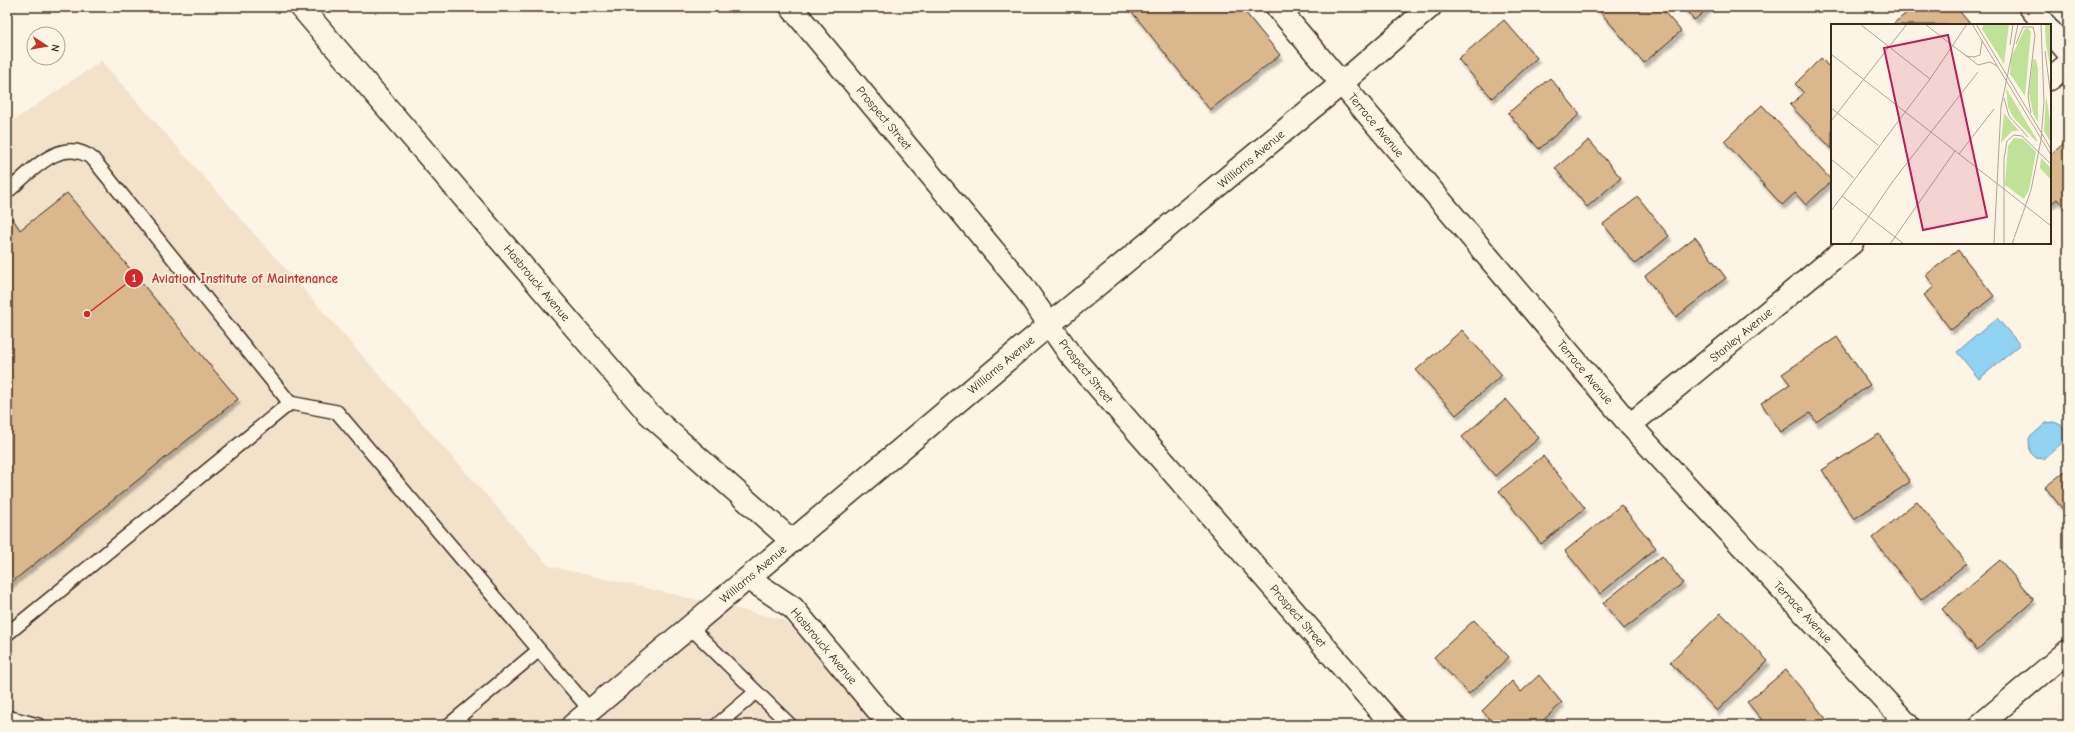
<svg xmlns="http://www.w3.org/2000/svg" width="2075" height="732" font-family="'Comic Neue',sans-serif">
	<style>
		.built { fill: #f2e2ca }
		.water { fill: #91d2f3; stroke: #6f8f9e }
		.building { fill: #dab78c; stroke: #3b2a1e; filter: url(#shadow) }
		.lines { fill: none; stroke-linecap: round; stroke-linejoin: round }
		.lane-casing { stroke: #3b2a1e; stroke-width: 16 }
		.street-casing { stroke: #3b2a1e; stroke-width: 25 }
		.secondary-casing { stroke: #3b2a1e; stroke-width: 25 }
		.lane { stroke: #fcf5e5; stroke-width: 13 }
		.street { stroke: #fcf5e5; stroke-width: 22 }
		.secondary { stroke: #fcf5e5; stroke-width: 22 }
		.labels { text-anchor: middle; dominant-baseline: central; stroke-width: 3; stroke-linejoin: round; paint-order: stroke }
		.street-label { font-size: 12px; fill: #3b2a1e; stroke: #fcf5e5 }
		.inset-road { fill: none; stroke: #afa495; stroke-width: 1 }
		.view { fill: #c2185b; fill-opacity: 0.15; stroke: #c2185b; stroke-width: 2 }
		.inset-edge { fill: none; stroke: #3b2a1e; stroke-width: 2 }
		.leader { fill: none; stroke: #d62828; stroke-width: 1.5 }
		.callout-dot { fill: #d62828; stroke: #fcf5e5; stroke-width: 1.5 }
		.mark-label { font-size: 12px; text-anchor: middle; font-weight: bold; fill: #fff }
		.callout-label { font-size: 13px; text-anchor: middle; font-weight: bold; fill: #d62828; stroke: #fcf5e5; stroke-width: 3; stroke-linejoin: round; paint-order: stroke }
	</style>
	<defs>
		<filter id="shadow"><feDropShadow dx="2.5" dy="4.5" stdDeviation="1" flood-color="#0004"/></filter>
	</defs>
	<rect width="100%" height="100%" fill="#fcf5e5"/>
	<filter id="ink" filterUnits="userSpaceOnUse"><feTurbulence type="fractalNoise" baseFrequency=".025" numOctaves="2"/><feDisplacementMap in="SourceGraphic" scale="8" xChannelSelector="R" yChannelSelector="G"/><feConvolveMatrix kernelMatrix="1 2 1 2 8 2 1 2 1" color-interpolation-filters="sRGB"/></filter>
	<g filter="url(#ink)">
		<polygon class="built" points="101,61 549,566 785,620 884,725 7,725 7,125"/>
		<g class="water">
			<polygon points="1997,318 2020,345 1979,379 1957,352"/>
			<polygon points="2054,422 2061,425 2066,433 2063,442 2044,459 2036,458 2030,452 2029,438 2046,423"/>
		</g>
		<g class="building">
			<polygon points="1128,7 1241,7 1280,55 1210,110"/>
			<polygon points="1596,7 1660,7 1681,31 1644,63"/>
			<polygon points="1683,7 1710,7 1694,20"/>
			<polygon points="1914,7 1956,7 1971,25 1895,25 1894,23"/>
			<polygon points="1504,20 1537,58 1492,98 1458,59"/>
			<polygon points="1821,58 1828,66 1832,62 1832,149 1790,105 1804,93 1795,84"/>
			<polygon points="1550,78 1580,114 1539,149 1508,113"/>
			<polygon points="1762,105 1832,181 1806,205 1795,193 1782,205 1724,141"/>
			<polygon points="1589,140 1621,178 1587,207 1555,168"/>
			<polygon points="2068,140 2068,208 2066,210 2057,199 2050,205 2050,155"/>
			<polygon points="67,193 238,399 7,586 7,222 12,218 20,230"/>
			<polygon points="1638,197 1669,236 1635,264 1603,224"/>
			<polygon points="1695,237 1726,278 1676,317 1645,276"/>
			<polygon points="1958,250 1994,296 1951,330 1924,295 1934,287 1926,275"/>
			<polygon points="1462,330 1502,375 1456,415 1416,370"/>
			<polygon points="1837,337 1870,385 1816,422 1810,413 1781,432 1761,403 1790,384 1782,374"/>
			<polygon points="1506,399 1539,438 1495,476 1462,437"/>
			<polygon points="1879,434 1910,482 1854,519 1822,470"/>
			<polygon points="1543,456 1585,508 1541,544 1499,491"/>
			<polygon points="2068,469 2068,516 2045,487"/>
			<polygon points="1917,501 1967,563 1921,600 1872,538"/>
			<polygon points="1621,505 1656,548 1600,594 1565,551"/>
			<polygon points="1662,556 1683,583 1624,629 1603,603"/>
			<polygon points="2000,560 2034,600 1977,650 1942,609"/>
			<polygon points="1721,613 1768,661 1717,711 1670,662"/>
			<polygon points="1474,620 1509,657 1469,694 1434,657"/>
			<polygon points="1786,670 1831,725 1766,725 1747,702"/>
			<polygon points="1539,675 1562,703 1538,725 1495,725 1482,711 1512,681 1521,692"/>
		</g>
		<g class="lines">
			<g class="lane-casing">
				<g id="lane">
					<path d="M7,192C30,173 61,134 93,159L290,403L7,634"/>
					<polyline points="290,403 337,412 591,711"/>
					<polyline points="690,627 790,725"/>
					<polyline points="7,717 38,725"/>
					<polyline points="449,725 539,650"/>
					<polyline points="717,725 756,692"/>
				</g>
			</g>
			<g class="street-casing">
				<g id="street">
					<polyline points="301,7 648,413 792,541"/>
					<polyline points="791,7 1023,286 1069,353 1393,725"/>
					<polyline points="2030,7 2045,25"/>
					<polyline points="2050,31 2068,52"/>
					<polyline points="2050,79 2068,64"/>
					<polyline points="1630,425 1852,243"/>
					<polyline points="748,578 793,608 890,725"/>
					<polyline points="1980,725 2068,651"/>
				</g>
			</g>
			<g class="secondary-casing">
				<g id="secondary">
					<polyline points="1277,7 1630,425 1908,725"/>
					<polyline points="573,725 1050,324 1341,84 1430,7"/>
				</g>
			</g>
			<use href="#lane" class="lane"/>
			<use href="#street" class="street"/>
			<use href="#secondary" class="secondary"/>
		</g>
	</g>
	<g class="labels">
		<g class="street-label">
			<text transform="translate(884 118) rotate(50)">Prospect Street</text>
			<text transform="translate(1376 125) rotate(50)">Terrace Avenue</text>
			<text transform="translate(1251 159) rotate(-40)">Williams Avenue</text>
			<text transform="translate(537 283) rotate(50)">Hasbrouck Avenue</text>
			<text transform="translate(1741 335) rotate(-40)">Stanley Avenue</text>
			<text transform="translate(1001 365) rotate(-40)">Williams Avenue</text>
			<text transform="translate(1086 371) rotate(51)">Prospect Street</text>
			<text transform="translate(1585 372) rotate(50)">Terrace Avenue</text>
			<text transform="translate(753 574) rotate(-40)">Williams Avenue</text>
			<text transform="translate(1803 612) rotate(47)">Terrace Avenue</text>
			<text transform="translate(1298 616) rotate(49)">Prospect Street</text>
			<text transform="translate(824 646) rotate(50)">Hasbrouck Avenue</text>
		</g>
	</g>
	<g transform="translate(1831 24)">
		<rect width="220" height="220" fill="#fcf5e5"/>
		<path d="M153,0H178L173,40L151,5ZM214,0H220V47L215,21ZM197,4L200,8L194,72L179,50L180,34L193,6ZM202,35L205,36L207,45V98L202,89L198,69ZM175,64L206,116V118L182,93L177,83ZM215,71L220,102V119L213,107ZM173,89L188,107H181L170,119ZM183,114L192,115L205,128L198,166L193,175L174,161L177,122ZM210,134L220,144V156L209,144Z" fill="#c1e199"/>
		<path class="inset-road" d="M29,0L99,55M94,0L122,22M141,0L220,131M145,0L220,125M185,20L192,3H202L204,11L197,72L200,89M179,21L182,0M122,22L133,30M214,27L220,73M0,30L219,201M133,30L147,41L159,38L166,42M135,32L143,33L149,31L151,17M173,74L178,92L197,113M0,84L47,121M0,97L76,0M128,130L163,85M0,135L23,154M11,172L73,220M0,187L99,55L136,0M19,220L62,157L147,48M59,220L124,127M163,220L170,83L187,0M173,220V135L176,117L183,111L191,112L220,140M181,220L200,166L210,116L213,78L210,0"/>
		<path class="view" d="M117,11L156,193L92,206L53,24Z"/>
		<rect width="220" height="220" class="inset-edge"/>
	</g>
	<path class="leader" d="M87 314L134 278"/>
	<g class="callout-dot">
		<circle cx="87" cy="314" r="4"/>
		<circle cx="134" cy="278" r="10"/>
	</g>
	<g class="mark-label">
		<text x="134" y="282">1</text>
	</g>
	<g class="callout-label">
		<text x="245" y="283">Aviation Institute of Maintenance</text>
	</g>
	<rect width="2075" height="732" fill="none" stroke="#fcf5e5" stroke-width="24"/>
	<rect x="12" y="12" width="2051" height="708" fill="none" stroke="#3b2a1e" stroke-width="1.5" filter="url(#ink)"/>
	<g transform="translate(46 46) rotate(102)"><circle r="19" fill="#fcf5e5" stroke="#afa495"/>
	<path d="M0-3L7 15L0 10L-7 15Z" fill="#c8321e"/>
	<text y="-6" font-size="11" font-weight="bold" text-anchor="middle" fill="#3b2a1e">N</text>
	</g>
</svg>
